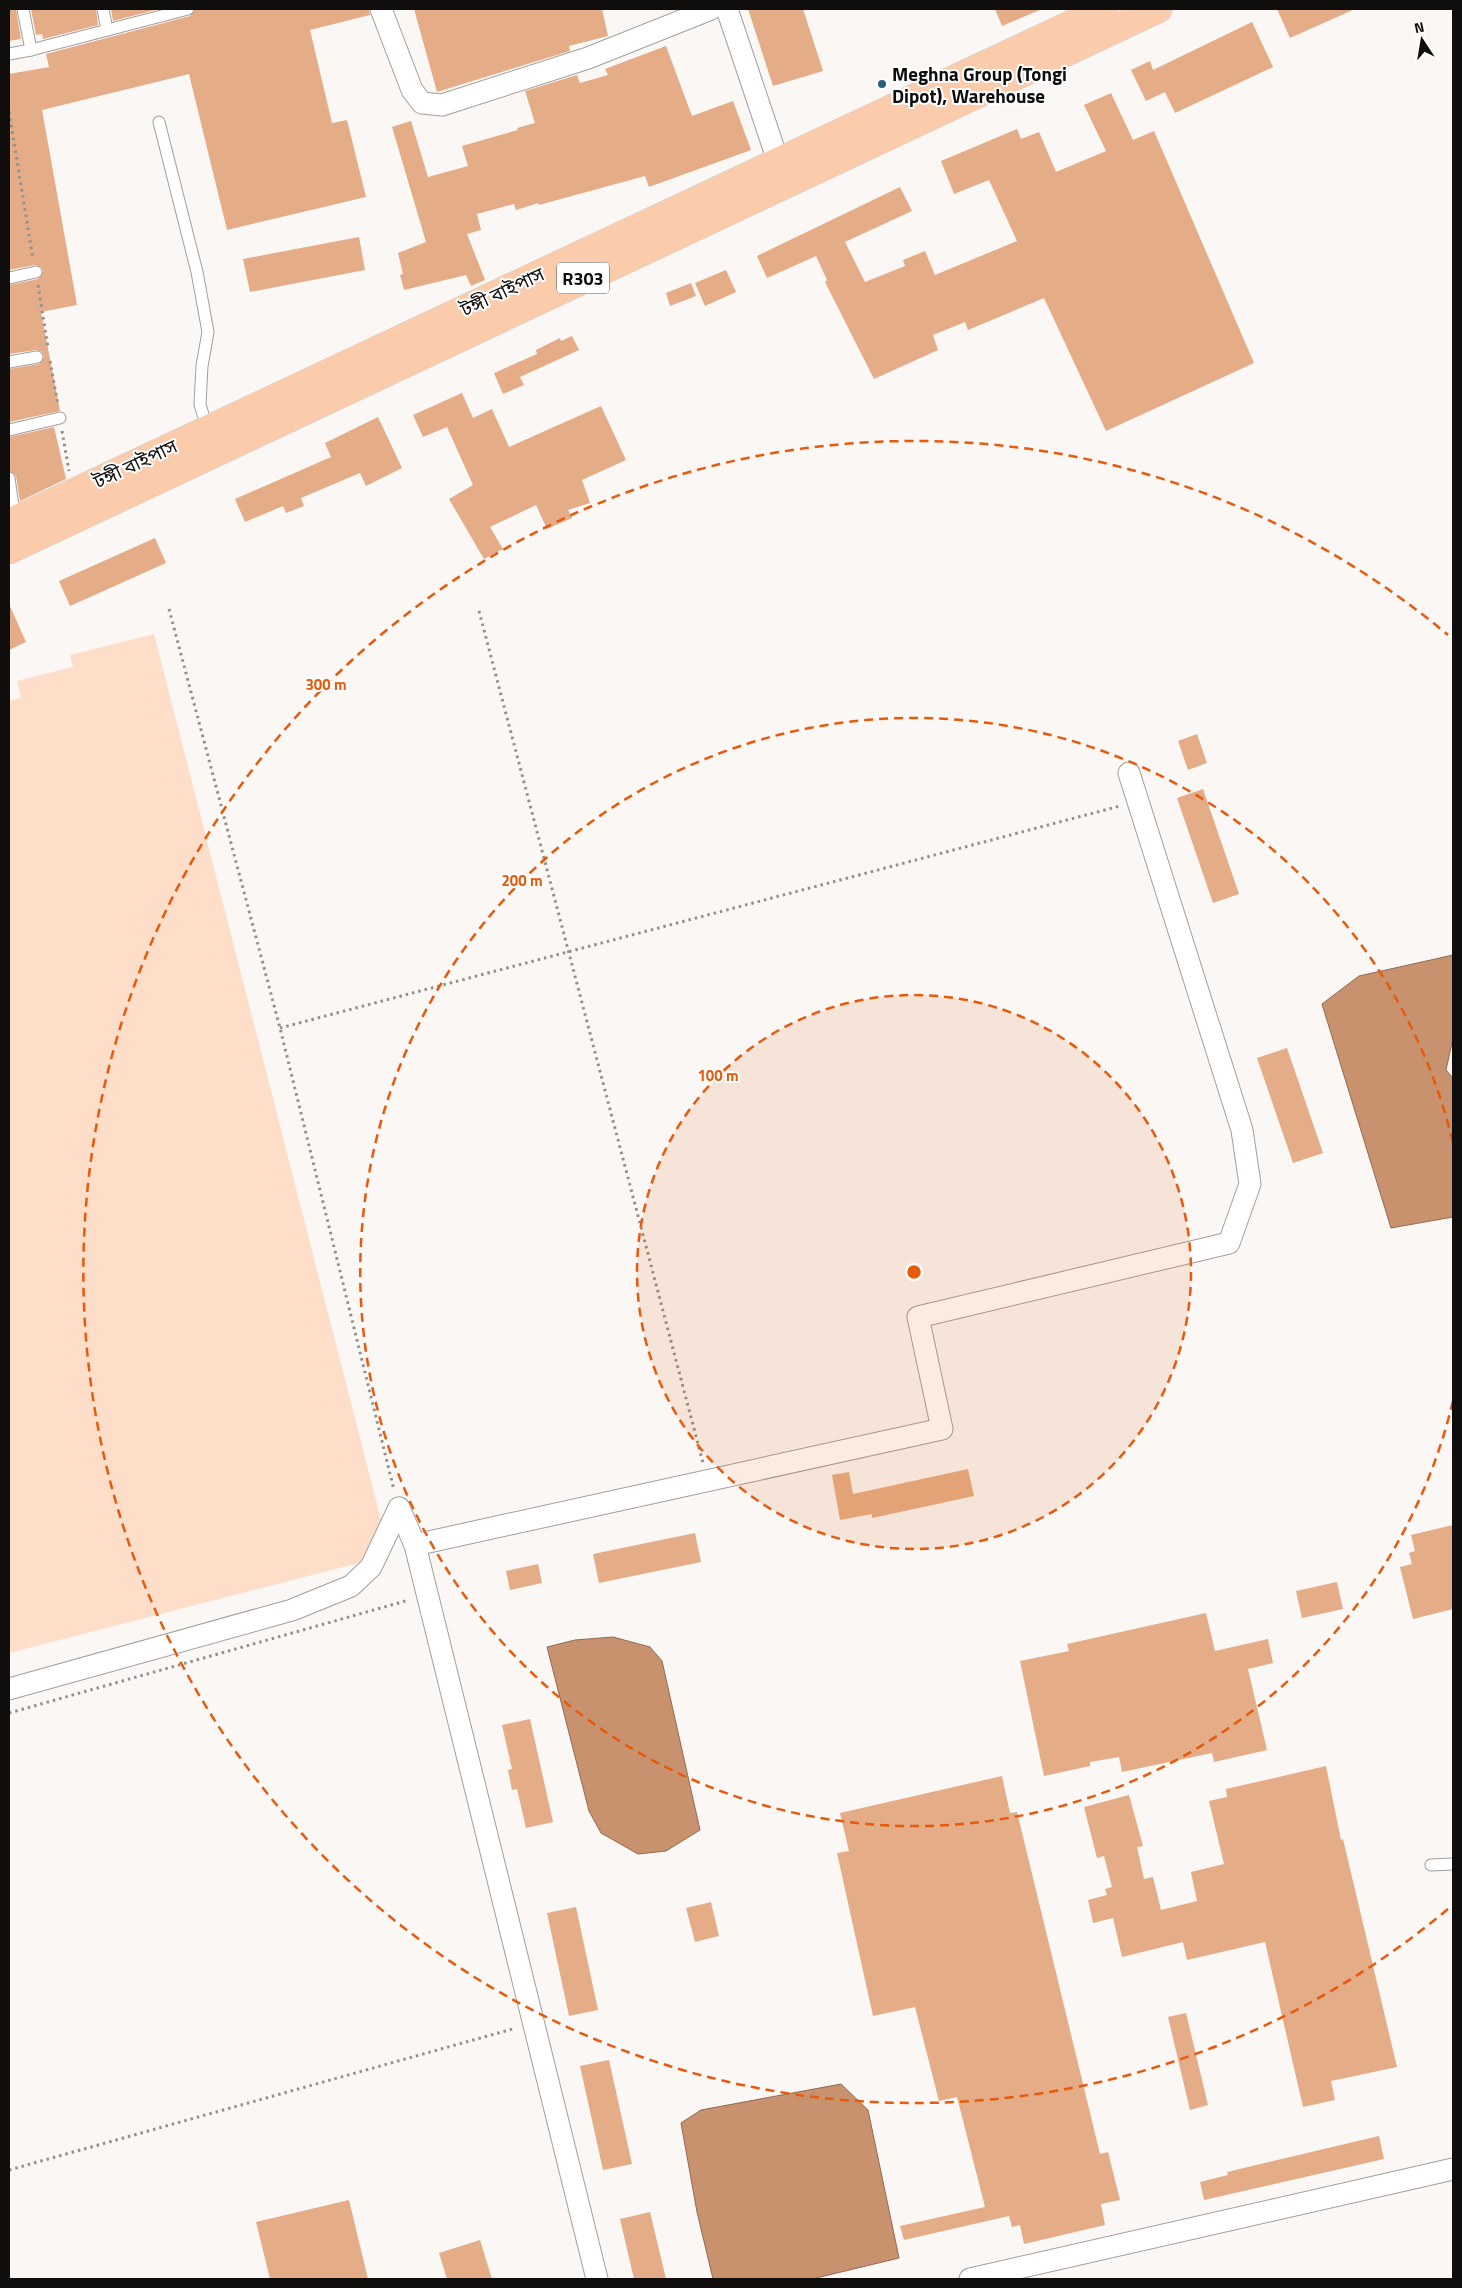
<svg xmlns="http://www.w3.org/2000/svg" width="1462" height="2288" font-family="'Titillium Web','Noto Sans Bengali',sans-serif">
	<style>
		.green { fill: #ffdec9 }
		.water { fill: #c9926e; stroke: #916a51 }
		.building { fill: #e4ac87 }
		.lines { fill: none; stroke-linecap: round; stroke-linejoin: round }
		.lane-casing { stroke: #a29f9d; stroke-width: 13 }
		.street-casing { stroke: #a29f9d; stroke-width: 23 }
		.primary-casing { stroke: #d4d4d3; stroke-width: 29 }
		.path { stroke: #92908e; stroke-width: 3; stroke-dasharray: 2.5 4; stroke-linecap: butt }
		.lane { stroke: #fff; stroke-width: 11 }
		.street { stroke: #fff; stroke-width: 21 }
		.primary { stroke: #fbccac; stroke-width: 28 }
		.ring { fill: none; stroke: #e8590c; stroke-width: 2.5; stroke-dasharray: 9 6 }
		.poi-dot { fill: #295e7a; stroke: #fff; stroke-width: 2 }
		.labels { text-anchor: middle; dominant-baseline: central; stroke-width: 4; stroke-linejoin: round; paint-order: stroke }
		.shield { fill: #fff; stroke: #575656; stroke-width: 1 }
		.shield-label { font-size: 18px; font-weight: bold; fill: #0f0e0d }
		.poi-label { font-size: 19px; font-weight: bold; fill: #0f0e0d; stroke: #fff; text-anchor: start }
		.street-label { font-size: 19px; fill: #0f0e0d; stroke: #fff }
		.centre { fill: #e8590c; stroke: #fff; stroke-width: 2.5 }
		.ring-label { font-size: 15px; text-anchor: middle; font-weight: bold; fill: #e8590c; stroke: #fff; stroke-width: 4; stroke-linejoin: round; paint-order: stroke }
	</style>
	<rect width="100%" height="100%" fill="#faf7f5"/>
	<polygon class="green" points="154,634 390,1555 9,1653 9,701 21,698 17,681 73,667 70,655"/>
	<g class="water">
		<polygon points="1453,955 1453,1038 1446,1070 1453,1078 1453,1217 1391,1228 1322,1004 1359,976"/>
		<polygon points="613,1637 650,1647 662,1661 700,1830 666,1851 638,1854 601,1833 589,1811 547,1647 575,1640"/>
		<polygon points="841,2084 868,2110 899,2258 812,2279 713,2279 697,2212 681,2123 701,2110"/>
	</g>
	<g class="building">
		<polygon points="9,9 16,9 21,39 9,41"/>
		<polygon points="31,9 96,9 98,25 43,39 42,34 36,35"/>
		<polygon points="111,9 159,9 113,21"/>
		<polygon points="195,9 369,9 370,15 310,30 332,123 347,120 366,197 227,230 189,74 42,110 77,305 41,312 60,411 9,422 9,369 39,364 44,356 42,352 36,350 9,354 9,285 38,279 43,271 41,267 35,265 9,270 9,74 49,67 46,54 190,16"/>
		<polygon points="414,9 602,9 608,36 569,46 570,51 437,92"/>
		<polygon points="748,9 803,9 823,71 773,86"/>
		<polygon points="995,9 1042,9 1002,26"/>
		<polygon points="1277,9 1355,9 1290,38"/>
		<polygon points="1252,22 1273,67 1175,113 1165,92 1146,101 1131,70 1150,61 1153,70"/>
		<polygon points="666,46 692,116 733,101 751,150 649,187 645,176 539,205 538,203 516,210 514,204 477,214 481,230 467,234 485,280 471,286 466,275 404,290 400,275 403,274 398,253 426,242 392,127 411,121 428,177 468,166 462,146 518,130 517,128 535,123 525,91 577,75 580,83 608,75 605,69"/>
		<polygon points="1111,93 1133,140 1154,131 1254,363 1106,431 1044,298 968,330 965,322 933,335 938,350 874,379 825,282 827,280 816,256 767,278 757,256 900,187 912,211 845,242 865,282 905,266 903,260 925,251 935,275 1017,241 989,180 954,194 941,161 1017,129 1021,139 1039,132 1056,172 1106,151 1084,105"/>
		<polygon points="359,237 365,270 250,292 243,259"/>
		<polygon points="726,270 736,292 705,306 695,283"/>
		<polygon points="691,283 696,296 670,306 666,293"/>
		<polygon points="572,336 579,350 520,377 524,385 503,394 494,373 537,354 536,350 560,338 561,341"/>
		<polygon points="462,393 473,418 492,409 509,447 601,406 626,460 582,480 590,503 568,510 572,518 547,529 536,505 490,527 503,549 484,559 449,499 473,485 447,427 423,437 413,415"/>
		<polygon points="378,417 402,468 366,486 360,473 301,498 304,506 286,513 283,506 245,522 235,499 331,457 325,443"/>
		<polygon points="54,427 66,479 20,501 16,476 9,471 9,437"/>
		<polygon points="155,538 166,563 70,606 59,581"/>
		<polygon points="9,604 26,642 9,650"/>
		<polygon points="1197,734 1207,763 1188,770 1178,741"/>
		<polygon points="1203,789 1239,894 1213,903 1177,798"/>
		<polygon points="1287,1048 1323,1153 1293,1163 1257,1058"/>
		<polygon points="968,1469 974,1496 872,1518 872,1514 840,1520 832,1475 849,1472 853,1494"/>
		<polygon points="1453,1525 1453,1609 1413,1619 1400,1567 1412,1564 1409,1553 1415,1551 1411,1535"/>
		<polygon points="695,1533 701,1562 599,1583 593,1554"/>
		<polygon points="538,1564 542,1583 510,1590 506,1571"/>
		<polygon points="1337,1582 1343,1609 1302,1618 1296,1591"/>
		<polygon points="1206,1613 1215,1651 1268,1639 1273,1663 1248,1669 1267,1750 1214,1762 1212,1753 1122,1772 1119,1757 1090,1762 1090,1766 1044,1776 1020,1661 1069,1651 1067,1644"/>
		<polygon points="530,1719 553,1822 526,1828 517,1789 512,1790 508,1770 512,1769 502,1725"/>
		<polygon points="1326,1766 1341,1840 1343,1839 1397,2067 1331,2081 1335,2100 1303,2107 1265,1942 1187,1960 1183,1942 1122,1957 1113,1918 1093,1923 1088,1900 1107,1895 1105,1889 1112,1887 1104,1856 1097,1858 1084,1807 1129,1795 1143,1846 1137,1847 1144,1879 1153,1877 1161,1910 1197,1901 1191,1872 1224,1864 1209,1801 1227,1797 1226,1789"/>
		<polygon points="1002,1776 1010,1813 1017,1812 1100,2154 1108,2152 1120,2200 1101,2204 1105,2225 1024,2244 1020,2225 1012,2227 1009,2216 904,2240 900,2226 985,2207 957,2097 939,2101 915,2007 873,2016 837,1853 849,1851 840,1813"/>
		<polygon points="711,1902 719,1936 695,1942 686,1908"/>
		<polygon points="576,1907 598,2010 569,2016 547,1913"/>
		<polygon points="1186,2013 1208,2105 1190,2110 1168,2017"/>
		<polygon points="609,2060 632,2164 603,2170 580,2066"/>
		<polygon points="1379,2136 1384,2159 1204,2200 1200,2182 1228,2175 1227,2172"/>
		<polygon points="349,2200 368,2279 270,2279 256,2222"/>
		<polygon points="650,2212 666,2279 634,2279 620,2219"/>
		<polygon points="480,2240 492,2279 447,2279 439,2253"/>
	</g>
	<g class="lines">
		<g class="lane-casing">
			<g id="lane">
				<polyline points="103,9 107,30"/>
				<polyline points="31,50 188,9"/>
				<polyline points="9,54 31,50 23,9"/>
				<polyline points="159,122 197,272 208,332 202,366 200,404 207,429"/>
				<polyline points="9,278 36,272"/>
				<polyline points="9,362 37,357"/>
				<polyline points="9,430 60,418"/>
				<polyline points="9,478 13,506 18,518"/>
				<polyline points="1431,1865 1453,1864"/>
			</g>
		</g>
		<g class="street-casing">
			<g id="street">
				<polyline points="381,9 412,90 422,103 442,105 588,58 711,9"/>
				<polyline points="727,9 778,161"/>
				<polyline points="399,1508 415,1545"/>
				<polyline points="9,1689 292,1610 351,1586 371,1567 399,1508"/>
				<polyline points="597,2279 415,1545 942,1429 918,1317 1229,1243 1250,1184 1242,1130 1129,773"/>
				<polyline points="970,2279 1453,2169"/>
			</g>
		</g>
		<g class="primary-casing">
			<g id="primary">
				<polyline points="9,523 1104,9"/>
				<polyline points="9,550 1158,9"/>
			</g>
		</g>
		<g class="path">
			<polyline points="9,112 33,259"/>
			<polyline points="38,285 48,348"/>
			<polyline points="50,361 58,405"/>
			<polyline points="62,431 69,471"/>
			<polyline points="169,609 280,1028 394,1490"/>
			<polyline points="479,611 703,1463"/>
			<polyline points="280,1028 1120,806"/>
			<polyline points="9,1713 409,1600"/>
			<polyline points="9,2170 516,2028"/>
		</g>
		<use href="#lane" class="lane"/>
		<use href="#street" class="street"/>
		<use href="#primary" class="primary"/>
	</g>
	<circle cx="914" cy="1272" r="277" fill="#e8590c" fill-opacity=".12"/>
	<g class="ring">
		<circle cx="914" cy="1272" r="277"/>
		<path d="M1453 1401A554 554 0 1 1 1453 1143"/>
		<path d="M1448 1909A831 831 0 1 1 1448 635"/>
	</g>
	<circle class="poi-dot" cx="882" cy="84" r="5"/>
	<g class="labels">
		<rect class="shield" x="557" y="262.5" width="52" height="31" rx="4"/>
		<g class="shield-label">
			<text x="583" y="278">R303</text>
		</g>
		<g class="poi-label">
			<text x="892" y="73">Meghna Group (Tongi<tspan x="892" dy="22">Dipot), Warehouse</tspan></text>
		</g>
		<g class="street-label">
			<text transform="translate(502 291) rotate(-25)">টঙ্গী বাইপাস</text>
			<text transform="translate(135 463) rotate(-25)">টঙ্গী বাইপাস</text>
		</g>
	</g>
	<circle cx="914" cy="1272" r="8" class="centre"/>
	<g class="ring-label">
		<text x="326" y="690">300 m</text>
		<text x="522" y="886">200 m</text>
		<text x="718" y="1081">100 m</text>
	</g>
	<rect width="1462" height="2288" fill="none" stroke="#0f0e0d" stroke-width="20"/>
	<g transform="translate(1422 40) rotate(348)" stroke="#ffffff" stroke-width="4" paint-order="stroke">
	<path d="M0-4L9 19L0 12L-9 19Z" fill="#0f0e0d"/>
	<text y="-8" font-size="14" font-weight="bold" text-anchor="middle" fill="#0f0e0d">N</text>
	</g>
</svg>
